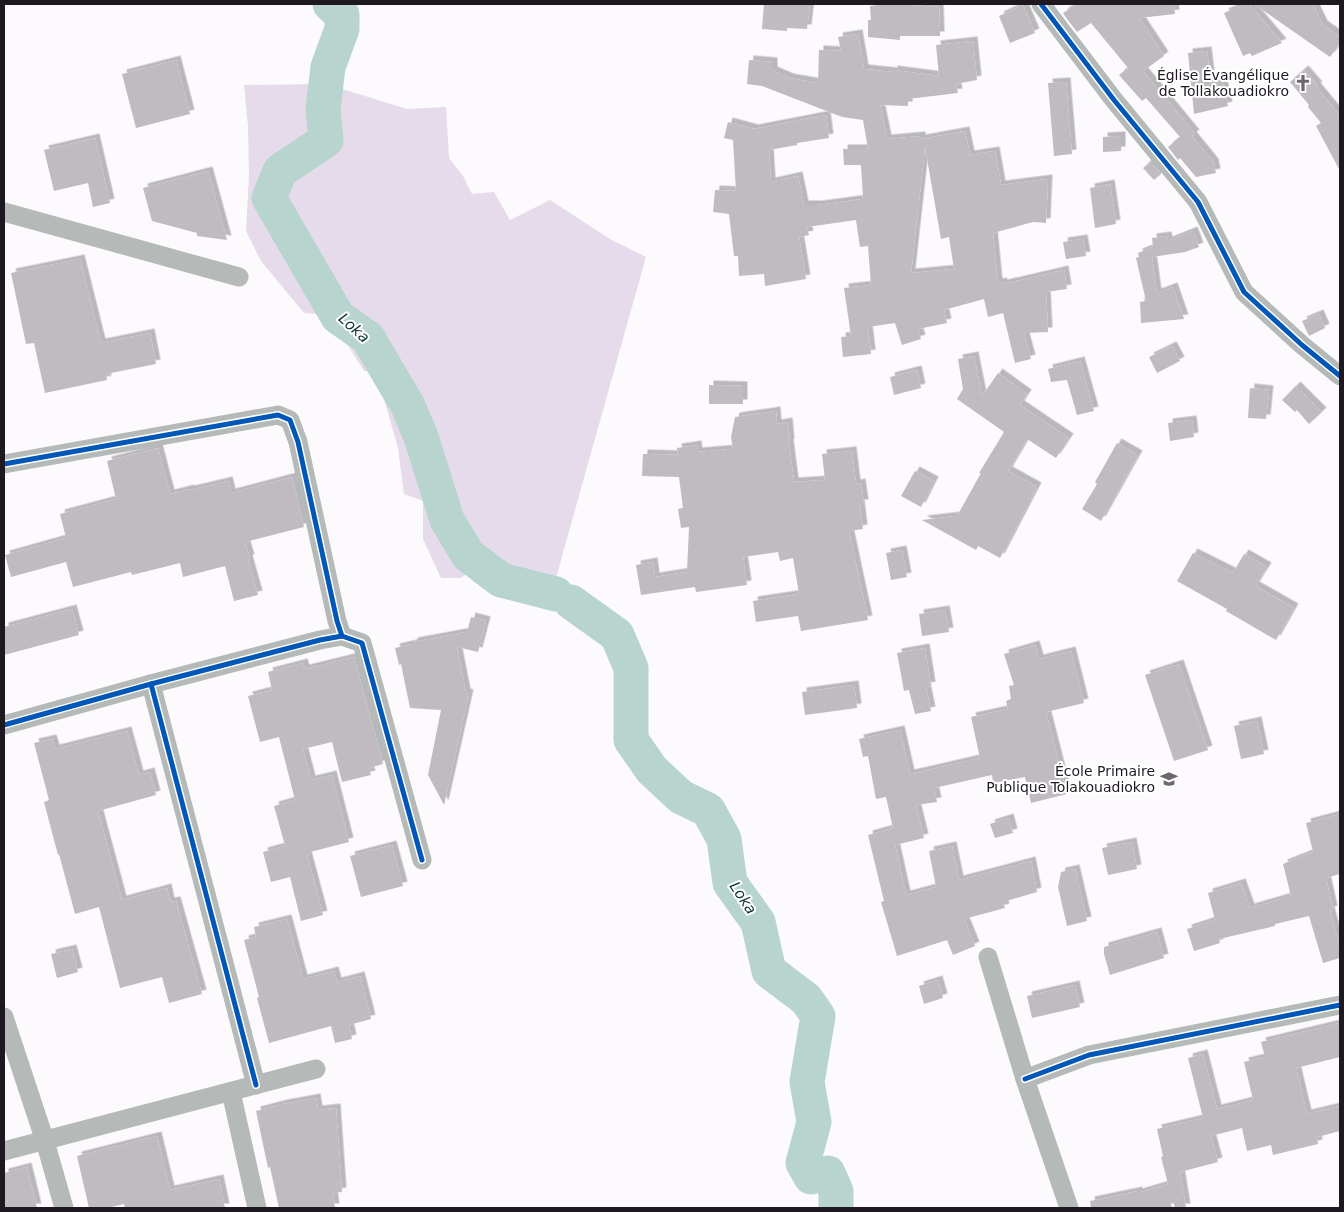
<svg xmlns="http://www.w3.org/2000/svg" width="1344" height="1212" font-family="'DejaVu Sans',sans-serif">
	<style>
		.green { fill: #e6dbea }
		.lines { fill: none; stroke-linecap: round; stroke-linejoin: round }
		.river { stroke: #b7d4cf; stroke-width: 35 }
		.building { fill: #bfbbc0; fill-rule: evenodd; filter: url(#shadow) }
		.minor { stroke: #b5b9b8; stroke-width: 19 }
		.cycleway-casing { stroke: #fff; stroke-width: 8 }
		.cycleway { stroke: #0057b8; stroke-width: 5 }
		.labels { text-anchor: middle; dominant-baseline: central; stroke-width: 4; stroke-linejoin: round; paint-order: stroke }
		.poi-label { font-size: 14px; fill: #1e1820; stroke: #fff; text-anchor: end }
		.water-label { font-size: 15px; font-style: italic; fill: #0a332e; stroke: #fff }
	</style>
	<defs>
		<filter id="shadow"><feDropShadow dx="4.5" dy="-4.5" stdDeviation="0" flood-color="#0004"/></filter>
	</defs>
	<rect width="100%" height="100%" fill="#fcfafd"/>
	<polygon class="green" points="326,84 407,109 446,107 449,158 463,176 472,194 494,192 510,220 550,200 610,239 646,257 554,585 520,577 480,564 461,578 441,578 423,539 423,501 404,494 398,448 376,371 364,371 329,315 304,313 261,261 246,231 249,176 248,126 244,85"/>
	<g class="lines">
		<g class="river">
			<polyline points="330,4 342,15 342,29 328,67 323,109 326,140 280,171 269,198 338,317 368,338 408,406 421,437 447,520 468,555 501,580 556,594"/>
			<polyline points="571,602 617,635 631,668 631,740 652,770 681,797 708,810 724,839 730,883 758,922 769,971 806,999 818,1016 807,1082 814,1122 803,1163 811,1177 828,1173 836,1191 836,1208"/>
		</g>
	</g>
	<g class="building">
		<polygon points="764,4 791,5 791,4 810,4 807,29 787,28 787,31 762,29"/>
		<polygon points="890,4 939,7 940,36 900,36 900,40 868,37 868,20 871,20 870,6"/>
		<polygon points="1077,4 1174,4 1175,14 1139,18 1164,56 1143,71 1195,134 1192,136 1214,163 1216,173 1196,177 1180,158 1178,160 1168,147 1180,137 1146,98 1142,101 1119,75 1128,68 1091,23 1077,32 1067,19 1063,13"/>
		<polygon points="1245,4 1249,4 1282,43 1252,56 1250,53 1243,56 1224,13"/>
		<polygon points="1254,4 1313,4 1323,25 1340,37 1340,43 1330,57"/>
		<polygon points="1023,5 1035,33 1010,43 999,16"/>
		<path d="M858,34L864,69L893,72V70L939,76L936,45L973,41L977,80L956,84L958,93L908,99V106L880,105L887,139L921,136V139L965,131L970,155L995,151L1001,185L1048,179L1046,223L1033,222L993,233L998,283L1002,282L1003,284L1064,270L1067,289L1046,292L1048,332L1024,333L1031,359L1015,363L1003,313L988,317L984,299L944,310L947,323L918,329L921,339L902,345L895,323L868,327L871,354L843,357L841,337L851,336L844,288L871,285L868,246L860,247L856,220L807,227L809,235L799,237L806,279L765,286L764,274L739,276L738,256H734L729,214L713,212L715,190L736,191L733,140L724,138L728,122L754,129L826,115L829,138L797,143V145L769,150L771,182L798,176L804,205H818L863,199L861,165H844L843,149H868L863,120L842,117L762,86L747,84L749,60L773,62V71L789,78L818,83L819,50L841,51L838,37ZM925,147L941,239L949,237L954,269L911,273Z"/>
		<polygon points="1207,51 1211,83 1222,79 1228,106 1194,114 1188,53"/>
		<polygon points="176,60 190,114 136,128 122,74"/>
		<polygon points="1304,70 1318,86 1316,87 1340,116 1340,171 1316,126 1321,123 1308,107 1309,105 1290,82"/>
		<polygon points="1066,82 1072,154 1054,156 1048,83"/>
		<polygon points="1121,136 1121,151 1103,152 1103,137"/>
		<polygon points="95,138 110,203 93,207 88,183 54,191 44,150"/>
		<polygon points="1150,162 1161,174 1154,180 1143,168"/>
		<polygon points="208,171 227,240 197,236 197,233 152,221 143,188"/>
		<polygon points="1110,184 1116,224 1095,228 1090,188"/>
		<polygon points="1193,231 1199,247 1185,252 1152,257 1157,293 1173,287 1184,319 1141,323 1140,302 1146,301 1136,258 1139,257 1138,253 1153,247 1152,238 1167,236 1168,241"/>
		<polygon points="1083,239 1086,256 1066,259 1063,242"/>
		<polygon points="80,259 101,343 150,333 156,364 106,374 107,380 45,393 34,343 26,344 11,273"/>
		<polygon points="1319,314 1325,328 1309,336 1302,321"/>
		<polygon points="1172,346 1180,361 1157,373 1149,357"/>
		<polygon points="974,356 982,396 998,373 1027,394 1020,405 1069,438 1056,458 1027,439 1008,471 1037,487 1000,558 978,546 976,550 922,520 957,516 981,473 979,473 1004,432 957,399 963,389 958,359"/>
		<polygon points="1080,361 1094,411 1077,415 1067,380 1051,382 1048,369"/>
		<polygon points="917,370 921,388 894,395 890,377"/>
		<polygon points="709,385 743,386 743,404 709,404"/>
		<polygon points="1296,386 1322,412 1309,424 1297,410 1295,412 1282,400"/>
		<polygon points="1250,388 1269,390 1266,419 1248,418"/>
		<polygon points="776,411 777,424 788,422 790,443 789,443 794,482 825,480 822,454 852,451 856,484 861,483 864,504 860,504 863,529 849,531 868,620 801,631 798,616 756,622 753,601 799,594 793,558 780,561 778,552 743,557 747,585 696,592 695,587 641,595 636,565 653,562 655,577 687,572 689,527 681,528 678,509 683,508 679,477 642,476 643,454 678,455 677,448 697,445 698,452 733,449 731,437 735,417"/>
		<polygon points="1192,420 1194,437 1170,441 1168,423"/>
		<polygon points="1117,443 1138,455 1101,521 1082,509 1097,484 1095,482"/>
		<polygon points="158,448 170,494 190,489 190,490 228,481 231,493 292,477 304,527 245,542 250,559 248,559 258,595 234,601 225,566 183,577 180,563 132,575 131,572 73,587 66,562 11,577 5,555 66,538 60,514 116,499 107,461"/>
		<polygon points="915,471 934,481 921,507 901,496"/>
		<polygon points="902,550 907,577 891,580 886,553"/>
		<polygon points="1193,553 1233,573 1244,554 1267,567 1255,586 1294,608 1276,640 1226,611 1227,609 1177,581"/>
		<polygon points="72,609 79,635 4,655 4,627"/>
		<polygon points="945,610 949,632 922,636 919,614"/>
		<polygon points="471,617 486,621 478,652 457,647 466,693 469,694 444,805 428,775 441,710 410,708 401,664 399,665 395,648 413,644 413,642 467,632"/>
		<polygon points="1035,645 1039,659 1071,651 1084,703 1046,712 1067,794 1031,803 1025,777 993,783 992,775 934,788 937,802 916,805 924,838 895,845 906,895 936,887 929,851 952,846 959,880 1031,861 1037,892 1003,902 1005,908 964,919 975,946 953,955 947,940 897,956 881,902 884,901 868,835 893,828 886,797 876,799 868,756 863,757 859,739 900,730 910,774 980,758 971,717 1008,709 1006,701 1011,699 1009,686 1014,685 1004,654"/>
		<polygon points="925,648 931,686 926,687 931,711 915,714 909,690 904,691 897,653"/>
		<polygon points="354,657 383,764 369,768 371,775 342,782 332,742 303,749 311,780 332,775 349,842 310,852 310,854 307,855 323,915 301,921 290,877 271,882 263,852 285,846 274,806 295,800 279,737 260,742 248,696 272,690 268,672 303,663 305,669"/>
		<polygon points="1179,664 1208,750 1174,761 1145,675"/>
		<polygon points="854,685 857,708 805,715 802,692"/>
		<polygon points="1257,721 1264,754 1241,759 1234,726"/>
		<polygon points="127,731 139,775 150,772 156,795 98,811 122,900 167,888 170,902 176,901 202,994 169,1003 162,977 120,988 99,907 75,914 59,854 58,855 44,802 49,800 34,743 52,739 55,749"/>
		<polygon points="1340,814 1340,874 1326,878 1333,910 1330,911 1340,948 1340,958 1323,963 1309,916 1275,924 1275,926 1219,939 1220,943 1194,951 1187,929 1215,920 1208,893 1241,883 1250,908 1291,896 1283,864 1313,852 1306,823"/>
		<polygon points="1009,818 1013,833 995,838 990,824"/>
		<polygon points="1132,842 1137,869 1108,875 1102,848"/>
		<polygon points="392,845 403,886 361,897 350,856"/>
		<polygon points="1075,869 1087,921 1067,926 1058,887 1061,872"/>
		<polygon points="287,919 303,979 334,971 337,982 360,976 371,1019 349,1025 352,1039 335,1043 331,1026 269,1043 257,998 259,997 244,940 256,937 254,927"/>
		<polygon points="1157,932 1164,958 1110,975 1104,954 1104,947"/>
		<polygon points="72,949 78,972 57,978 51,954"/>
		<polygon points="938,980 943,998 924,1004 919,986"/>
		<polygon points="1075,985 1080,1007 1032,1018 1027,996"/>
		<polygon points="1340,1023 1340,1057 1296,1068 1307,1114 1340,1106 1340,1131 1317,1137 1318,1144 1273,1155 1271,1145 1247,1151 1242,1128 1211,1136 1218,1162 1180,1172 1186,1208 1175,1208 1173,1201 1170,1201 1172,1208 1091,1208 1090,1201 1138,1191 1138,1193 1168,1184 1161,1157 1163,1156 1157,1129 1203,1118 1188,1058 1203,1054 1217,1109 1253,1100 1244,1062 1265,1057 1261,1042"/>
		<polygon points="316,1098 318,1110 336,1108 342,1192 333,1193 335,1208 279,1208 270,1167 268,1168 256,1111 283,1104"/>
		<polygon points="157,1136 170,1190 219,1179 225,1208 125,1208 124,1204 107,1208 89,1208 77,1156"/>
		<polygon points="27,1167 37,1208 4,1208 4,1173"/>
	</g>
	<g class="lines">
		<g class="minor">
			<polyline points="1041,4 1114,100 1198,202 1244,292 1302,345 1340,376"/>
			<polyline points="4,212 239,277"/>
			<polyline points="4,464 278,415 290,420 298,442 337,621 342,636"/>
			<polyline points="151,684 256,1085"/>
			<polyline points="4,725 151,684 320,640 342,636 362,643 422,860"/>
			<polyline points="988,957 1025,1079 1069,1208"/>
			<polyline points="4,1017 45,1141 64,1208"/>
			<polyline points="1025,1079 1089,1055 1340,1005"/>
			<polyline points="231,1092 257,1208"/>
			<polyline points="4,1151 316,1069"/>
		</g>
		<g class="cycleway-casing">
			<g id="cycleway">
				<polyline points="1041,4 1114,100 1198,202 1244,292 1302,345 1340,376"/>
				<polyline points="4,464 278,415 290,420 298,442 337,621 342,636"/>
				<polyline points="151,684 256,1085"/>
				<polyline points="4,725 151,684 320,640 342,636 362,643 422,860"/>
				<polyline points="1025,1079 1089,1055 1340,1005"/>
			</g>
		</g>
		<use href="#cycleway" class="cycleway"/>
	</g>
	<defs>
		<g id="church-bare" transform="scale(1.35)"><path d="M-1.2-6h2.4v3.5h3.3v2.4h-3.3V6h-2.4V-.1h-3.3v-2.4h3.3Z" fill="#6c676d" stroke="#fff" stroke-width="2.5" paint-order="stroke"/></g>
		<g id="school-bare" transform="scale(1.35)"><path d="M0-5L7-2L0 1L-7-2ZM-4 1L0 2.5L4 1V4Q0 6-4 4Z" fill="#6c676d" stroke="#fff" stroke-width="2.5" paint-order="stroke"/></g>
	</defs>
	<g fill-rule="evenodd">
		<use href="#church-bare" x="1303" y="83"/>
		<use href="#school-bare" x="1169" y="779"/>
	</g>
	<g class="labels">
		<g class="poi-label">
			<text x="1289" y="75">Église Évangélique<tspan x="1289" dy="16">de Tollakouadiokro</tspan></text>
			<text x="1155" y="771">École Primaire<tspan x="1155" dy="16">Publique Tolakouadiokro</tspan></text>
		</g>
		<g class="water-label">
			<text transform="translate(354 328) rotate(42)">Loka</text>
			<text transform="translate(743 898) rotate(56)">Loka</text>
		</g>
	</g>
	<rect width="1344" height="1212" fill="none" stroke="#1e1820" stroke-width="10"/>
</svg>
